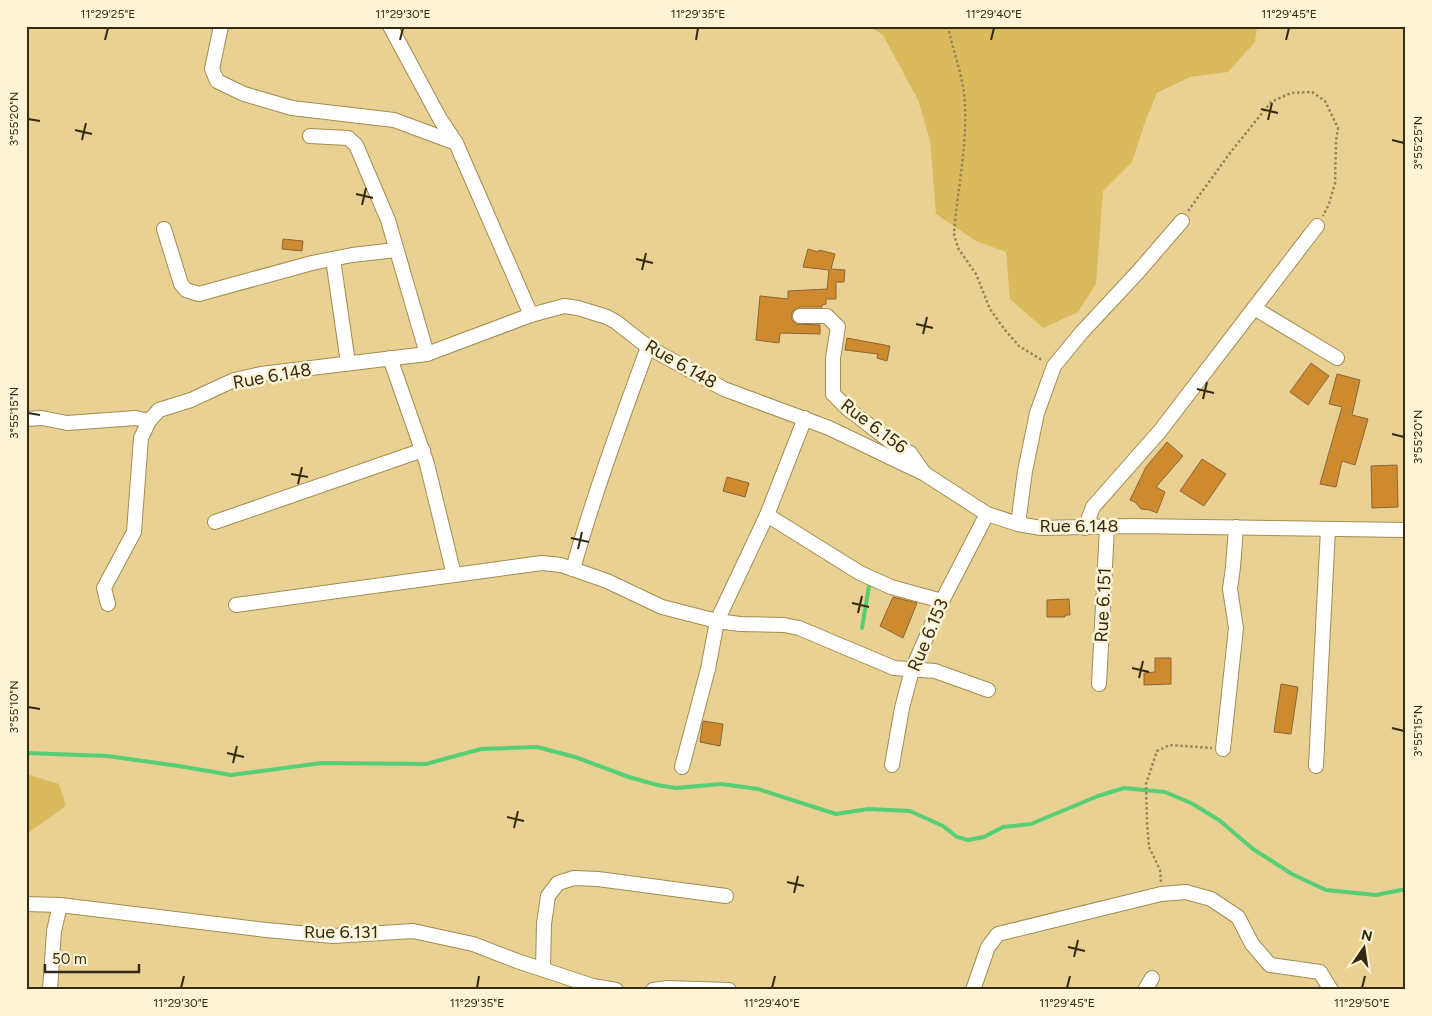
<svg xmlns="http://www.w3.org/2000/svg" width="1432" height="1016" font-family="Figtree,sans-serif">
	<style>
		.green { fill: #dbba5d }
		.lines { fill: none; stroke-linecap: round; stroke-linejoin: round }
		.stream { stroke: #56cf77; stroke-width: 4 }
		.building { fill: #ce8a2e; stroke: #8d6534 }
		.minor-casing { stroke: #a38d51; stroke-width: 16 }
		.path { stroke: #968558; stroke-width: 2.5; stroke-dasharray: 2.5 2.5; stroke-linecap: butt }
		.minor { stroke: #fff; stroke-width: 14 }
		.ticks { fill: none; stroke: #332a11; stroke-width: 2 }
		.labels { text-anchor: middle; dominant-baseline: central; stroke-width: 5; stroke-linejoin: round; paint-order: stroke }
		.street-label { font-size: 18px; fill: #332a11; stroke: #fef3d4 }
		.neatline { fill: none; stroke: #332a11; stroke-width: 2 }
		.ticks-label { font-size: 12px; text-anchor: middle; fill: #332a11 }
	</style>
	<rect width="100%" height="100%" fill="#e8d193"/>
	<g class="green">
		<polygon points="869,26 1257,26 1255,42 1228,72 1190,77 1157,93 1145,122 1132,162 1103,191 1096,284 1078,312 1043,328 1010,299 1006,252 976,241 936,214 930,140 918,100 883,35"/>
		<polygon points="26,774 59,784 66,806 28,833 26,833"/>
	</g>
	<g class="lines">
		<g class="stream">
			<polyline points="862,628 870,580"/>
			<polyline points="26,753 107,756 179,766 231,775 322,763 426,764 481,749 537,747 575,757 629,777 657,785 676,788 721,784 758,789 836,814 868,809 910,811 943,826 957,837 968,840 984,837 1003,827 1031,824 1098,796 1124,788 1165,792 1191,803 1219,820 1253,849 1292,874 1326,890 1376,895 1406,889"/>
		</g>
	</g>
	<g class="building">
		<polygon points="283,239 303,241 302,251 282,249"/>
		<polygon points="808,249 818,252 819,250 835,254 831,269 845,270 844,282 836,282 836,299 826,299 826,304 822,305 822,307 800,307 792,312 792,320 796,324 820,325 820,334 780,333 779,343 756,340 760,296 788,299 788,291 827,289 829,270 803,267"/>
		<polygon points="847,338 890,346 887,361 877,358 878,354 845,350"/>
		<polygon points="1311,363 1329,376 1308,405 1290,392"/>
		<polygon points="1337,374 1360,380 1352,415 1368,419 1355,465 1342,461 1336,487 1320,484 1342,407 1329,404"/>
		<polygon points="1167,442 1183,456 1156,487 1165,492 1157,513 1150,510 1141,509 1135,502 1130,500 1146,467"/>
		<polygon points="1202,459 1226,474 1204,506 1180,491"/>
		<polygon points="1397,465 1398,507 1372,508 1371,466"/>
		<polygon points="727,477 749,483 745,497 723,491"/>
		<polygon points="893,597 917,603 903,638 880,626"/>
		<polygon points="1069,599 1070,615 1065,615 1065,617 1047,617 1047,600"/>
		<polygon points="1155,658 1171,658 1171,684 1144,685 1144,673 1155,672"/>
		<polygon points="1281,684 1298,687 1291,734 1274,732"/>
		<polygon points="703,721 723,724 720,746 700,742"/>
	</g>
	<g class="lines">
		<g class="minor-casing">
			<g id="minor">
				<polyline points="221,26 212,69 217,81 244,94 292,108 394,120 456,143"/>
				<polyline points="390,26 440,119 456,143 531,315"/>
				<polyline points="310,136 348,138 356,145 388,220 427,354"/>
				<polyline points="164,229 181,284 186,290 199,294 312,263 352,255 396,250"/>
				<polyline points="333,259 348,363"/>
				<polyline points="1254,308 1337,358"/>
				<polyline points="800,316 827,316 838,327 833,358 833,394 848,409 895,445 910,453 924,473"/>
				<polyline points="390,358 427,464 454,575"/>
				<polyline points="26,419 42,418 67,423 136,418 149,421"/>
				<polyline points="767,515 860,573 891,587 942,601"/>
				<polyline points="215,522 423,450"/>
				<polyline points="1018,524 1025,471 1037,413 1054,366 1082,332 1138,272 1182,221"/>
				<polyline points="1085,528 1093,507 1160,431 1317,226"/>
				<path d="M573,569C594,494 621,421 648,347"/>
				<polyline points="108,604 104,588 134,532 141,438 149,421 159,410 191,400 234,380 261,374 427,354 531,315 564,306 578,308 607,317 616,322 648,347 724,389 829,428 925,474 987,514 1018,524 1041,528 1132,526 1406,530"/>
				<polyline points="236,605 542,563 561,565 607,581 662,607 717,621 740,624 784,625 799,628 894,668 935,671 988,690"/>
				<polyline points="1099,684 1107,527"/>
				<polyline points="1223,749 1236,628 1230,589 1233,567 1236,527"/>
				<polyline points="892,765 902,708 912,670 942,601 987,514"/>
				<polyline points="1316,766 1328,529"/>
				<polyline points="682,767 708,669 717,621 767,515 805,418"/>
				<polyline points="26,904 60,905 266,930 333,936 413,931 473,944 517,961 593,986 616,990"/>
				<polyline points="543,969 544,924 548,896 558,883 574,878 598,879 726,896"/>
				<polyline points="50,990 54,931 60,905"/>
				<polyline points="653,990 667,988 729,990"/>
				<polyline points="973,990 988,947 998,934 1161,894 1186,892 1211,899 1238,917 1252,944 1270,965 1320,972 1331,990"/>
				<polyline points="1145,990 1152,978"/>
			</g>
		</g>
		<g class="path">
			<path d="M948,26C953,53 964,77 965,105C967,148 957,192 954,234L958,248L976,274L990,309L1005,330L1019,346L1042,360"/>
			<polyline points="1188,211 1230,153 1271,102 1291,93 1312,92 1325,101 1338,128 1336,141 1335,183 1329,204 1323,216"/>
			<polyline points="1161,882 1160,870 1149,847 1147,822 1146,784 1157,751 1170,745 1212,748"/>
		</g>
		<use href="#minor" class="minor"/>
	</g>
	<path class="ticks" d="M105,40L108,28M400,40L403,28M696,40L698,28M991,40L994,28M1286,40L1289,28M1261,109L1278,113M28,119L40,121M1268,120L1272,103M75,130L92,134M82,140L86,123M1392,140L1404,143M356,194L373,198M362,205L366,188M636,259L653,263M642,270L646,253M916,324L933,328M923,334L927,317M1197,389L1214,393M1203,399L1207,382M28,413L40,415M1392,434L1404,437M291,474L308,477M298,484L302,467M571,538L589,542M578,549L582,532M852,603L869,607M858,613L862,596M1132,668L1149,672M1139,678L1143,661M28,707L40,709M1392,728L1404,731M227,753L244,757M233,763L237,746M507,817L524,821M514,828L518,811M787,882L804,886M794,893L798,876M1068,947L1085,951M1074,957L1078,940M181,988L184,976M477,988L479,976M772,988L775,976M1067,988L1070,976M1362,988L1365,976"/>
	<g class="labels">
		<g class="street-label">
			<text transform="translate(681 364) rotate(30)">Rue 6.148</text>
			<text transform="translate(272 376) rotate(-10)">Rue 6.148</text>
			<text transform="translate(874 426) rotate(37)">Rue 6.156</text>
			<text x="1079" y="526">Rue 6.148</text>
			<text transform="translate(1103 605) rotate(-87)">Rue 6.151</text>
			<text transform="translate(928 635) rotate(-67)">Rue 6.153</text>
			<text x="341" y="932">Rue 6.131</text>
		</g>
	</g>
	<rect width="1432" height="1016" fill="none" stroke="#fef3d4" stroke-width="55"/>
	<g transform="translate(1364 948) rotate(13)" stroke="#fef3d4" stroke-width="4" paint-order="stroke">
	<path d="M0-4L9 19L0 12L-9 19Z" fill="#332a11"/>
	<text y="-8" font-size="14" font-weight="bold" text-anchor="middle" fill="#332a11">N</text>
	</g>
	<path d="M45 964v8h94v-8" fill="none" stroke="#332a11" stroke-width="2.5"/>
	<text x="52" y="964" font-size="15" fill="#332a11" stroke="#fef3d4" stroke-width="4" paint-order="stroke">50 m</text>
	<rect x="28" y="28" width="1376" height="960" class="neatline"/>
	<g class="ticks-label">
		<text x="108" y="18">11°29'25"E</text>
		<text x="403" y="18">11°29'30"E</text>
		<text x="698" y="18">11°29'35"E</text>
		<text x="994" y="18">11°29'40"E</text>
		<text x="1289" y="18">11°29'45"E</text>
		<text transform="translate(14 119) rotate(-90)" y="4">3°55'20"N</text>
		<text transform="translate(1418 143) rotate(-90)" y="4">3°55'25"N</text>
		<text transform="translate(14 413) rotate(-90)" y="4">3°55'15"N</text>
		<text transform="translate(1418 437) rotate(-90)" y="4">3°55'20"N</text>
		<text transform="translate(14 707) rotate(-90)" y="4">3°55'10"N</text>
		<text transform="translate(1418 731) rotate(-90)" y="4">3°55'15"N</text>
		<text x="181" y="1007">11°29'30"E</text>
		<text x="477" y="1007">11°29'35"E</text>
		<text x="772" y="1007">11°29'40"E</text>
		<text x="1067" y="1007">11°29'45"E</text>
		<text x="1362" y="1007">11°29'50"E</text>
	</g>
</svg>
